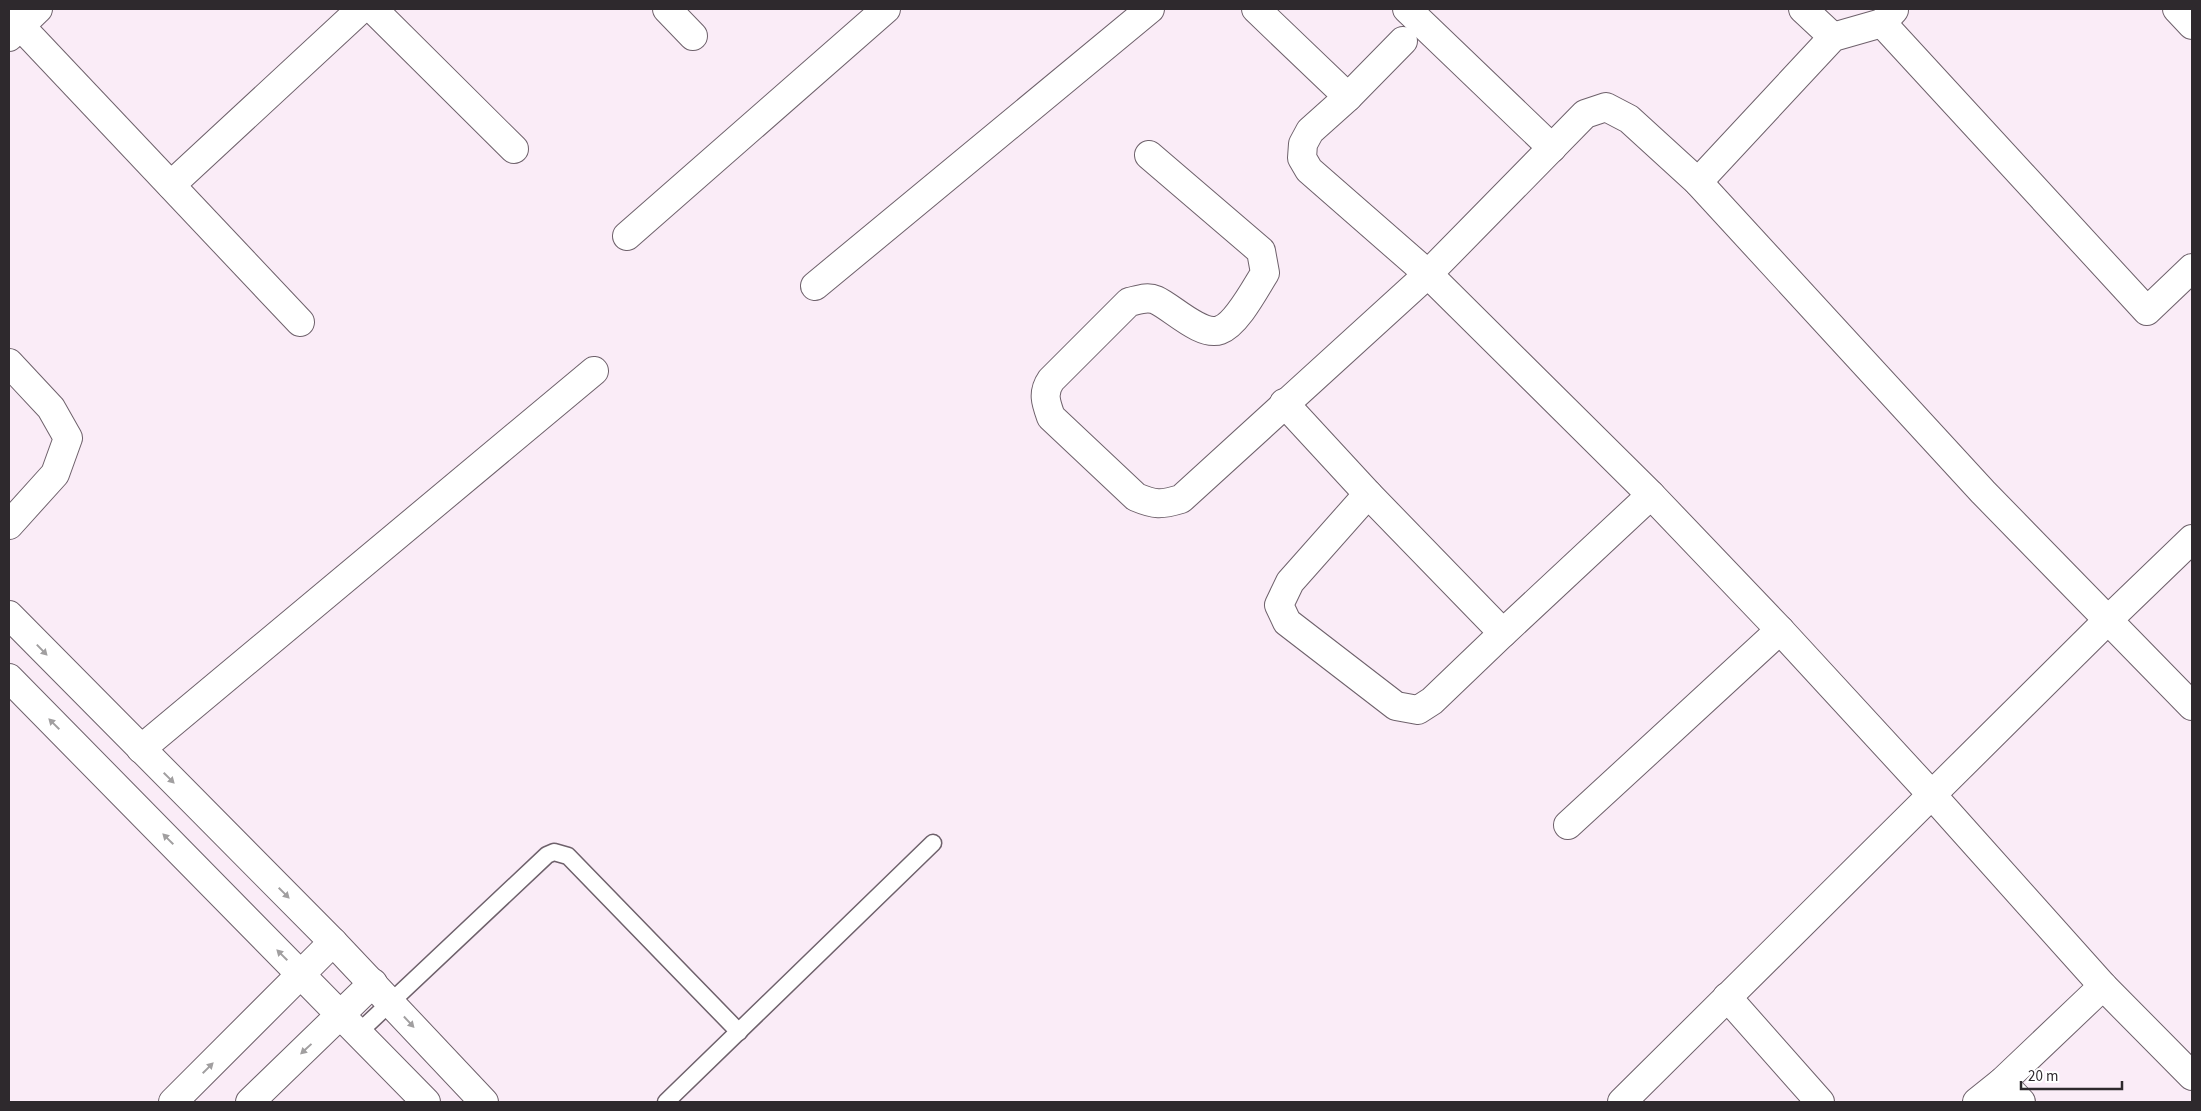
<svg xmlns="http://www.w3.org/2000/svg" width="2201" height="1111" font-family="'Source Sans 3',sans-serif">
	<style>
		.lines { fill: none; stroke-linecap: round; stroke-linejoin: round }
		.lane-casing { stroke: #6e616b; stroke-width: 19 }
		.street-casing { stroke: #6e616b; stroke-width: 30 }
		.secondary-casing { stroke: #6e616b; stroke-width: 30 }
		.highway-casing { stroke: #6e616b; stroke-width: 30 }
		.lane { stroke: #fff; stroke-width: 16 }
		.street { stroke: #fff; stroke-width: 28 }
		.secondary { stroke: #fff; stroke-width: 28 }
		.highway { stroke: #fff; stroke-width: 28 }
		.oneway { fill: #a19fa0 }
	</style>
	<rect width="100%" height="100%" fill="#faecf7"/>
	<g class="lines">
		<g class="lane-casing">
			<g id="lane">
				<polyline points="358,1033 547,855 554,852 568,856 739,1032"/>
				<polyline points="666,1102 933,843"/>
			</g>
		</g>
		<g class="street-casing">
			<g id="street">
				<polyline points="373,9 514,149"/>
				<polyline points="667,9 693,36"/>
				<polyline points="1256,9 1348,97"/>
				<polyline points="1407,9 1552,148"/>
				<polyline points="1803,9 1833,37"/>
				<polyline points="2177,9 2192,25"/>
				<polyline points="9,14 300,322"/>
				<polyline points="1882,23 2147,311 2192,268"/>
				<polyline points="9,37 38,9"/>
				<polyline points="1403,41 1348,97 1310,131 1303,144 1302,158 1309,170 1428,274 1651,495 1780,630 1932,795 2103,986 2192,1076"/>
				<path d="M1149,155L1261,251L1265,273C1256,287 1237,324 1220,330C1201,337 1172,307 1156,300C1147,296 1138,300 1129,302L1051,380C1042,393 1046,403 1051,417L1136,497C1155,505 1161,505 1181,499L1428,274L1585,114L1606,107L1629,119L1698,182L1983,492L2192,706"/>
				<polyline points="1698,182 1833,37 1882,23 1894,10"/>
				<polyline points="171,185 361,9"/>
				<polyline points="627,236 886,9"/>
				<polyline points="815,286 1150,9"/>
				<polyline points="9,363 51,408 68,438 55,474 9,525"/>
				<polyline points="1284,403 1368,494 1503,633 1651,495"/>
				<polyline points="1368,494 1290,582 1279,605 1287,622 1396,706 1418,710 1432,701 1503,633"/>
				<polyline points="141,749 594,371"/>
				<polyline points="1568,825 1780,630"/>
				<polyline points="1727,997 1820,1102"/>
				<polyline points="2002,1082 2021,1102"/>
				<polyline points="1622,1102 2109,619 2192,539"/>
				<polyline points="1977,1102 2002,1082 2103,986"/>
			</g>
		</g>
		<g class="secondary-casing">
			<g id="secondary">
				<polyline points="173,1102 333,942"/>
				<polyline points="250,1102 373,983"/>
			</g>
		</g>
		<g class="highway-casing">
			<g id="highway">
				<polyline points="9,615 333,942 484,1102"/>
				<polyline points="9,678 426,1102"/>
			</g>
		</g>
		<use href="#lane" class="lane"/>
		<use href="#street" class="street"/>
		<use href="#secondary" class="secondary"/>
		<use href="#highway" class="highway"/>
	</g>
	<defs><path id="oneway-solid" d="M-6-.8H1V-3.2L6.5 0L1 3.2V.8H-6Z" transform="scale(1.25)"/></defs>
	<g class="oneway">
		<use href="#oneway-solid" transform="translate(42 650) rotate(46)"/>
		<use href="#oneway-solid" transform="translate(54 724) rotate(-135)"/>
		<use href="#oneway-solid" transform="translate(169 778) rotate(45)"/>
		<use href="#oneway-solid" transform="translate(168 839) rotate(-135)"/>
		<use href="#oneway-solid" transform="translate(284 893) rotate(45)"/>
		<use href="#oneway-solid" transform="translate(282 955) rotate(-135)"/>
		<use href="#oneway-solid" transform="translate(409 1022) rotate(47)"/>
		<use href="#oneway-solid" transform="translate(306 1049) rotate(137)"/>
		<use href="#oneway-solid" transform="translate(208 1068) rotate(-45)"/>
	</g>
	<rect width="2201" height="1111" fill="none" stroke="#2e292d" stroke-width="20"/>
	<path d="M2021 1081v8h101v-8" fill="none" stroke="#2e292d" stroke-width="2.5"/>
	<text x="2028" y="1081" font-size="15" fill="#2e292d" stroke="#ffffff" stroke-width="4" paint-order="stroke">20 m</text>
</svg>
